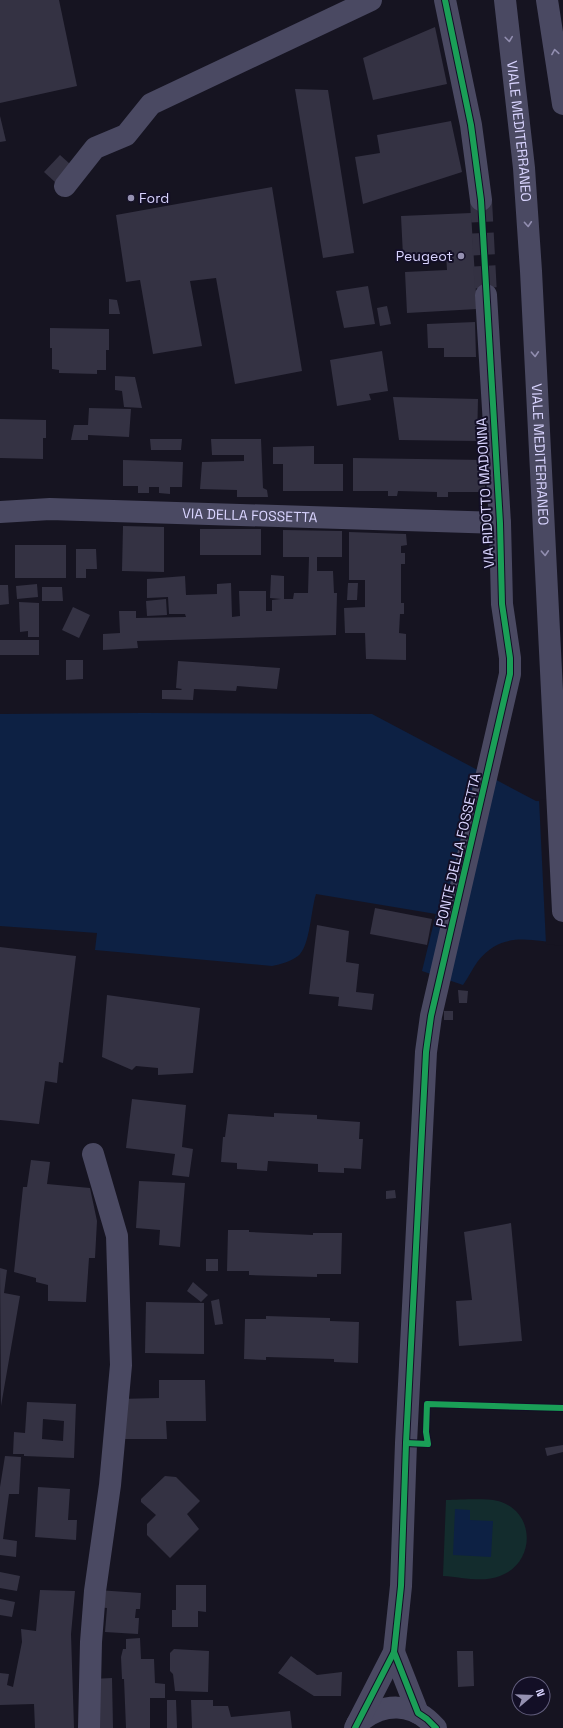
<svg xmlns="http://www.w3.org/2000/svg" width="563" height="1728" font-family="'Space Grotesk',sans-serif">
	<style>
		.green { fill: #132c2d }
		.water { fill: #0d2144 }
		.pier { fill: #161421 }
		.building { fill: #343243; fill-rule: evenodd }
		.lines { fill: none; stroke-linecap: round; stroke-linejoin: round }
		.minor-tunnel { stroke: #333142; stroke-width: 22; stroke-dasharray: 22 11; stroke-linecap: butt }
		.minor { stroke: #4a4962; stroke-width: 22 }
		.tertiary { stroke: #4a4962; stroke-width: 22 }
		.cycleway-casing { stroke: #130f26; stroke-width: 8 }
		.cycleway { stroke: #1a9f57; stroke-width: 6 }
		.oneway { stroke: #928eb0 }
		.poi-dot { fill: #9591b1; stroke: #130f26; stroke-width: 1.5 }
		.labels { text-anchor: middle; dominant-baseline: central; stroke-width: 4; stroke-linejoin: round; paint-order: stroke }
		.street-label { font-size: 14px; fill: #d9d4ff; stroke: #130f26 }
		.poi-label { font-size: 14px; fill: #d9d4ff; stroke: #130f26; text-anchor: start }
	</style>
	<rect width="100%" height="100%" fill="#161421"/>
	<path class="green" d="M446,1500C460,1500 484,1498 498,1501C536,1511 536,1563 500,1576C483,1583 461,1577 443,1576Z"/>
	<g class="water">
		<path d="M143,713L372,714L536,801L563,802V944C530,940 502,931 478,961C472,969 468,978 463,985L422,971L436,914L316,894C311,909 310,947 298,956C290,962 281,964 272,966L95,950L97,933L0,926V714Z"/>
		<polygon points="455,1509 470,1510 470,1520 493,1521 491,1557 453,1555"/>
	</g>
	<polygon class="pier" points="539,799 563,800 563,946 546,944"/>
	<g class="building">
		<polygon points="0,0 59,0 77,86 0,103"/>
		<polygon points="435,27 447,84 373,100 363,58"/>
		<polygon points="295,89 328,90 354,253 323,258"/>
		<polygon points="0,116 6,141 0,142"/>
		<polygon points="451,121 462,172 363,204 355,157 380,153 377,135"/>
		<polygon points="60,155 70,164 55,182 44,172"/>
		<polygon points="272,187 302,371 235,384 216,278 190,281 202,346 153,354 140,280 126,282 116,215"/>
		<polygon points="471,213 477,309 407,313 405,272 447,270 446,254 403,256 401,216"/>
		<polygon points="368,286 375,324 344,328 336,291"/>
		<polygon points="109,299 117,300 120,314 109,314"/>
		<polygon points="387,306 391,324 380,326 377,308"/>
		<polygon points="475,322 476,357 444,357 444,348 428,348 427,324"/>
		<polygon points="50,328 109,329 109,350 106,350 106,370 97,370 97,374 59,373 59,370 52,369 52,348 50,348"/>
		<polygon points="382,351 388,391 369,394 371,400 337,406 330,360"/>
		<polygon points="115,376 135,377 142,408 124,407 122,391 115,390"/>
		<polygon points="393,397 478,399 477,441 399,440"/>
		<polygon points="89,408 131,409 129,437 88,435 88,440 71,440 74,425 88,425"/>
		<polygon points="0,419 46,420 46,438 43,438 43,459 0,458"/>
		<polygon points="150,439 182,439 181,450 151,450"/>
		<polygon points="211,439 261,439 263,488 267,490 268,497 237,497 237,490 200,489 202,462 244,461 244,455 212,455"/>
		<polygon points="314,446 314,464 343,464 343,491 283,491 283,464 273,464 273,447"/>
		<polygon points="353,458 485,460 485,492 448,492 448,497 437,497 437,492 398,491 397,496 388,496 388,491 353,491"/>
		<polygon points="123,460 183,462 182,487 170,487 170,494 159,493 159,487 149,487 149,493 138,493 138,486 123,486"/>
		<polygon points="123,526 164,527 164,572 122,571"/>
		<rect x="200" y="529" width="61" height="26"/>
		<polygon points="283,530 342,531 342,557 317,557 317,571 333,571 334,593 337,593 336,635 137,641 138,648 103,650 103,634 120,633 119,611 136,611 136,618 186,617 185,614 169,614 168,597 147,598 147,579 185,576 186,595 217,594 217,584 231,583 232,617 240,616 239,591 266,591 266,611 272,611 272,600 281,599 270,598 271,575 284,576 284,599 293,599 294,593 308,593 309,557 283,557"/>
		<polygon points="349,532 406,534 407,545 401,546 401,553 405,553 405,564 401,564 401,603 404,603 404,614 400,614 399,633 406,634 406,660 366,659 365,633 345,633 344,608 365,607 365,580 349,580"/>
		<rect x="15" y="545" width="51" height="33"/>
		<polygon points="76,549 96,549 97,569 86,569 86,578 76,578"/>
		<polygon points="348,583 358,583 357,600 347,600"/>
		<polygon points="37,584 38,597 17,599 16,586"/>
		<polygon points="0,585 8,585 9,604 0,605"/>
		<polygon points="42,587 62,587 63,601 42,601"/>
		<polygon points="166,599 167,615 147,616 146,601"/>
		<polygon points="19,602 39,603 39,637 28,637 28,631 20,632"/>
		<polygon points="73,607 90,615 79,638 62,630"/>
		<rect x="0" y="640" width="39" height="15"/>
		<polygon points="66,660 83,660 83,679 66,680"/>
		<polygon points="178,661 280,668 277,689 237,686 236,691 194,689 193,700 162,699 162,690 181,690 182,689 176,688"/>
		<polygon points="375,908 432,919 427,945 370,934"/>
		<polygon points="317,925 349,931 346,962 359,964 356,992 374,994 372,1010 338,1006 339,997 309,994"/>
		<polygon points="0,947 76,956 63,1063 59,1062 57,1083 45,1081 39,1124 0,1120"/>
		<polygon points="458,990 468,991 467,1003 459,1003"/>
		<polygon points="107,995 200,1008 193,1073 158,1075 158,1068 136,1066 132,1070 102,1057"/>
		<rect x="444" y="1011" width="9" height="9"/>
		<polygon points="132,1099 186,1105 182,1147 193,1149 189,1177 172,1175 175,1154 126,1148"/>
		<polygon points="274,1113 317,1115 317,1119 360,1122 359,1139 363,1139 361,1169 344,1168 344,1173 318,1172 318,1164 268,1161 267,1171 237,1169 237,1163 221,1162 223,1137 225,1137 228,1114 274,1117"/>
		<polygon points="31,1160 50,1162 47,1184 90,1188 97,1221 95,1258 89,1258 86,1302 48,1301 48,1285 36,1282 36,1278 14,1272 23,1187 27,1187"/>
		<polygon points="139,1181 185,1183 180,1247 159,1245 160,1230 136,1228"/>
		<polygon points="395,1190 396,1198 386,1199 386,1191"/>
		<polygon points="511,1223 522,1341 459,1346 456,1301 472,1300 464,1232"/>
		<polygon points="228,1230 249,1230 249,1232 313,1235 313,1233 342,1233 341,1274 317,1274 317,1277 249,1275 249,1271 227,1271"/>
		<rect x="206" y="1259" width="12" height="12"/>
		<polygon points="0,1268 7,1270 4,1293 20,1296 1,1406"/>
		<polygon points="193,1282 208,1295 201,1302 187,1291"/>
		<polygon points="219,1299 223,1324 215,1325 211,1301"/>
		<polygon points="146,1302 204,1303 204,1354 145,1353"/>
		<polygon points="266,1316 330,1318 330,1321 359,1322 358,1363 334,1362 334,1359 266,1357 266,1360 244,1359 245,1319 266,1319"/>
		<polygon points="159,1380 205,1380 206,1421 166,1421 167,1439 120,1439 119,1399 159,1398"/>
		<path d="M27,1402L76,1404L74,1458L24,1456V1454H13L14,1432L25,1433ZM43,1419L64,1421L63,1441L42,1439Z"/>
		<polygon points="563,1445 563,1452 547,1456 545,1448"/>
		<polygon points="5,1456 21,1457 19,1494 9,1494 3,1539 17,1541 16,1557 0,1555 0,1487"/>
		<polygon points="165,1476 176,1477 200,1501 187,1514 199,1529 170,1558 147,1535 147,1524 156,1515 141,1502 141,1499"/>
		<polygon points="38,1487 70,1489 68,1520 77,1520 76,1540 35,1537"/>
		<polygon points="0,1572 20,1576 17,1591 0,1588"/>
		<polygon points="176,1585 206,1585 206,1612 198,1611 198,1627 172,1627 172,1610 176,1610"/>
		<polygon points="40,1590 75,1591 71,1634 74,1728 35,1728 34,1704 0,1705 0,1673 9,1674 7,1685 13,1687 22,1642 21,1629 36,1631"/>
		<polygon points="97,1590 141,1593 140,1609 136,1609 135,1618 139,1618 138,1634 105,1632 107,1608 96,1607"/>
		<polygon points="0,1599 15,1602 12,1617 0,1615"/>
		<polygon points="140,1638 141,1659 154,1659 155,1683 165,1684 165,1698 150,1698 150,1728 126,1728 124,1679 122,1679 121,1657 123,1649 126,1649 126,1639"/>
		<polygon points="174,1649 209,1651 208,1692 175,1691 173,1674 170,1671 170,1653"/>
		<polygon points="457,1651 473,1651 474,1686 458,1687"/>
		<polygon points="291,1656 317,1675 342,1672 341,1696 314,1696 278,1673"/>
		<polygon points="112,1678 113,1728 92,1728 92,1679"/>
		<polygon points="167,1700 176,1700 177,1728 167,1728"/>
		<polygon points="191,1700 213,1700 213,1706 228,1706 231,1717 290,1711 292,1728 192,1728"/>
	</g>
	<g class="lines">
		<polyline class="minor-tunnel" points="481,200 486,295"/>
		<g class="minor">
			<polyline points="445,0 471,125 481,200"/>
			<polyline points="65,186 95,148 126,135 151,104 371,0"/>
			<path id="s1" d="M0,512L50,509L500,523"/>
			<polyline points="394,1652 418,1713"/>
			<path d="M357,1724C382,1702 413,1701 436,1728"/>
			<polyline points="89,1728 91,1642 95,1591 110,1485 121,1365 117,1236 93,1154"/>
			<polyline points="355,1728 394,1652 401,1586 406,1443 426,1052 431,1016 510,674 510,658 502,604 500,523 486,295"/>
		</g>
		<g class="tertiary">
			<path id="s2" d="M505,0L524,168L531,271L563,911"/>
			<polyline points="547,0 563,104"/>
		</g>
		<g class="cycleway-casing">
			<g id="cycleway">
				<polyline points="406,1443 428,1444 426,1432 427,1404 563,1408"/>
				<polyline points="394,1652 418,1713 427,1719 436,1728"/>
				<polyline points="355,1728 394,1652 401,1586 406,1443 426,1052 431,1016 510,674 510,658 502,604 500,523 481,200 471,125 445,0"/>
			</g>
		</g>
		<use href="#cycleway" class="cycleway"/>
	</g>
	<defs><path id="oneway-chevron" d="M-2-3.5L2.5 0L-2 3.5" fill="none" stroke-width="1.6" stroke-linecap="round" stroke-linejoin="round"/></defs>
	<g class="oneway">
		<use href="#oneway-chevron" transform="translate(509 39) rotate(83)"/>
		<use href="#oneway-chevron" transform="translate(555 52) rotate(-99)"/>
		<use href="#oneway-chevron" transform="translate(528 224) rotate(86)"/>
		<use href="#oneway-chevron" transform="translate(535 354) rotate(87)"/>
		<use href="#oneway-chevron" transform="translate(545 553) rotate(87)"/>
	</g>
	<g class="poi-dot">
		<circle cx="131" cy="198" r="4"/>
		<circle cx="461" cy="256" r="4"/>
	</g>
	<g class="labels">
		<g class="street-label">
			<text stroke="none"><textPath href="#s2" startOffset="132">VIALE MEDITERRANEO</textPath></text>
			<text stroke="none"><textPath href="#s2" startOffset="456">VIALE MEDITERRANEO</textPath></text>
			<text transform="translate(485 493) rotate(-93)">VIA RIDOTTO MADONNA</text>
			<text stroke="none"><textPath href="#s1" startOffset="250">VIA DELLA FOSSETTA</textPath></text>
			<text transform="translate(458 850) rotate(-77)">PONTE DELLA FOSSETTA</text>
		</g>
		<g class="poi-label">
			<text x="139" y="198">Ford</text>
			<text x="453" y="256" text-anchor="end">Peugeot</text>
		</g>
	</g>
	<g transform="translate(531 1696) rotate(71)"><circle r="19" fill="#130f26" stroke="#625e7d"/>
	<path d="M0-3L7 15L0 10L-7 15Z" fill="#9591b1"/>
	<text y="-6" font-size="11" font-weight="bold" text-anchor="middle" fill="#d9d4ff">N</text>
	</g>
</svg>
